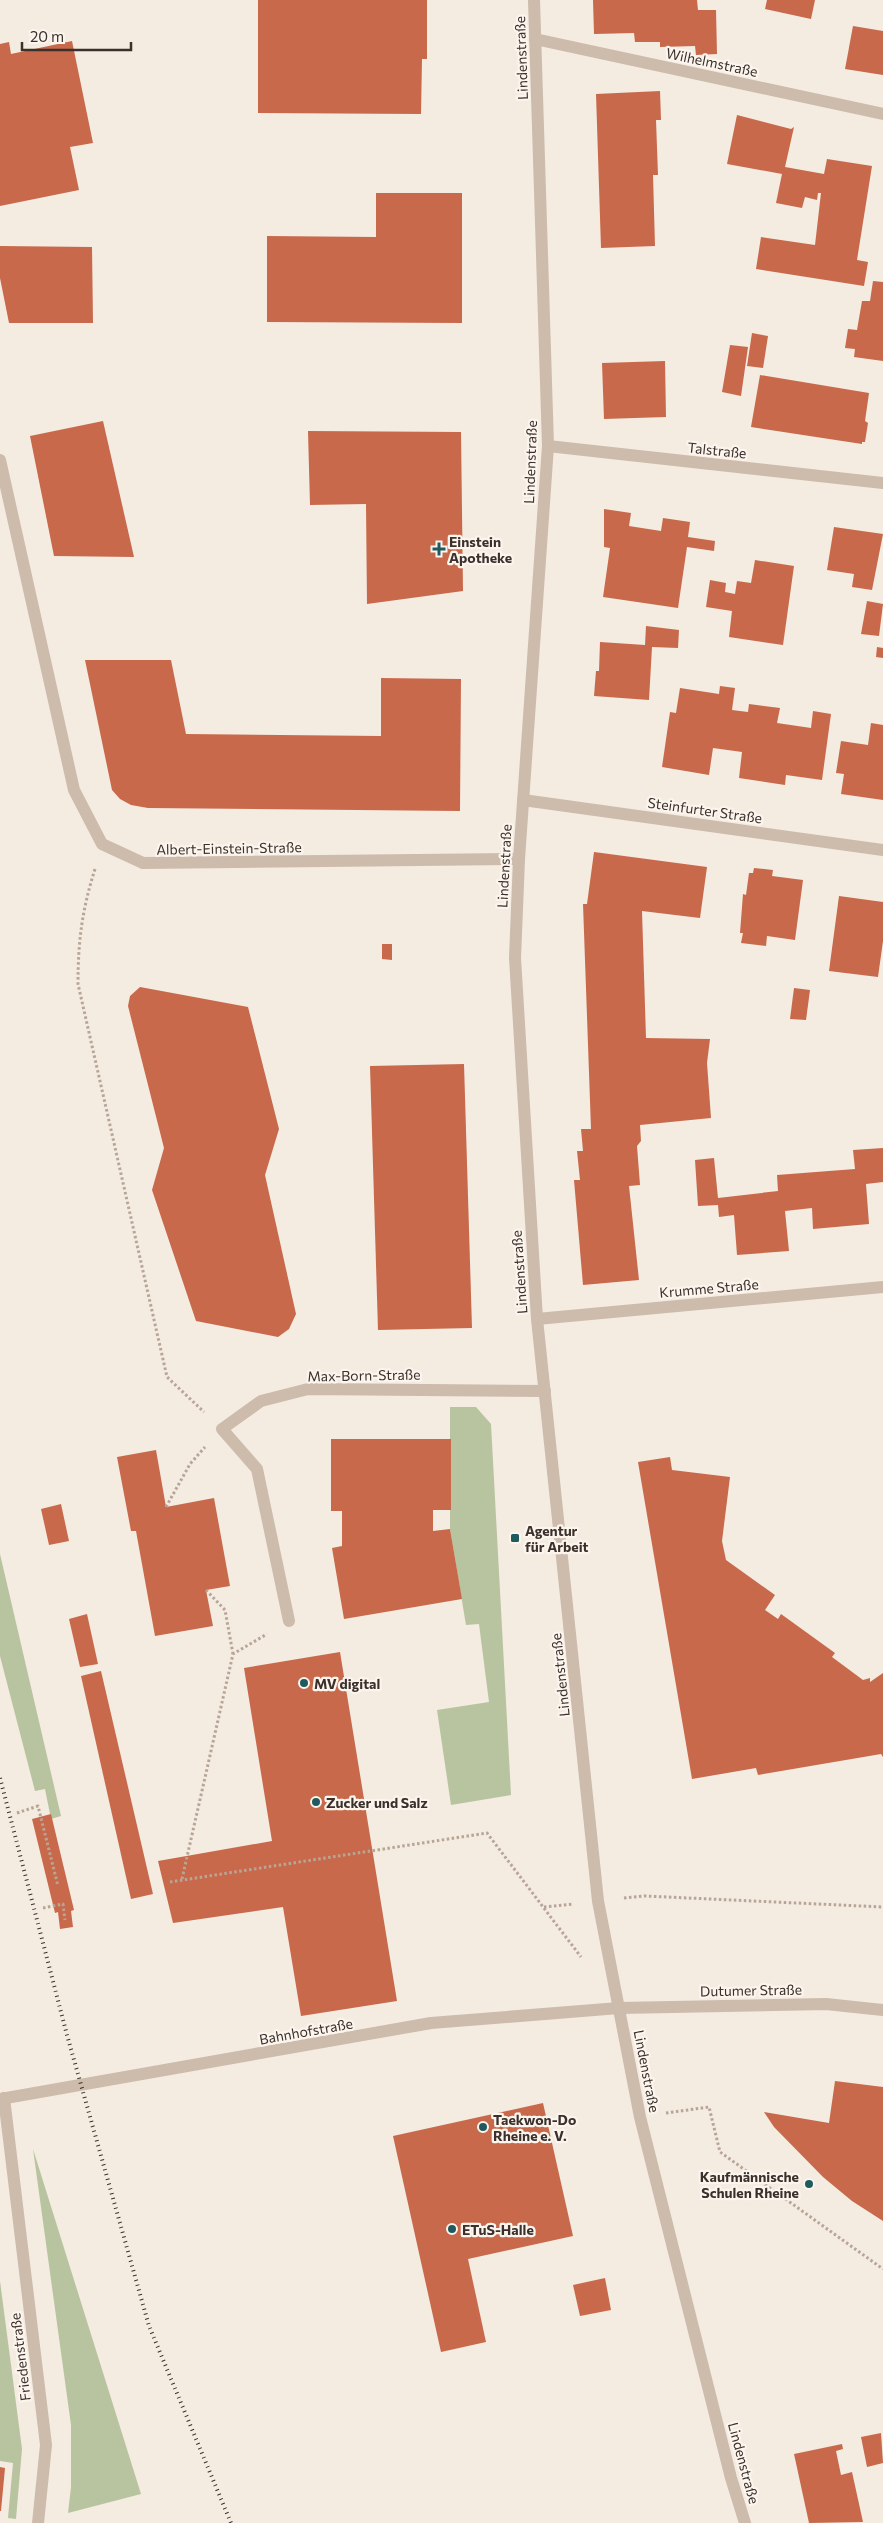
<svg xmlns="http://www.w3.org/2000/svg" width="883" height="2523" font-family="Commissioner,sans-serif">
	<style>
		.green { fill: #b8c4a0 }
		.building { fill: #c8694b }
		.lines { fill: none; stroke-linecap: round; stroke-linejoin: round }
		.path { stroke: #b9a596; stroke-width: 3; stroke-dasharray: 2.5 2.5; stroke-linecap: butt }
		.minor { stroke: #cdbbac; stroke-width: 12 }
		.rail { stroke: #3b302b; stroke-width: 4; stroke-dasharray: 1 4; stroke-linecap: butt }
		.poi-dot { fill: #1f5a5e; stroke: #fbf5ee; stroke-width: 2 }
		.labels { text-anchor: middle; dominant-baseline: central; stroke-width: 4.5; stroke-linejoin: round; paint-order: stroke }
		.street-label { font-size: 14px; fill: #3b302b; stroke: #fbf5ee }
		.poi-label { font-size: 14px; font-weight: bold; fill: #3b302b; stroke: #fbf5ee; text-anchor: start }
	</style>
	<rect width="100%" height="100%" fill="#f4ebe1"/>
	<g class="green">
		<polygon points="450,1407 476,1407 491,1424 511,1795 451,1805 437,1710 489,1702 479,1624 466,1625 450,1529"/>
		<polygon points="0,1554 61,1816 51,1819 45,1789 35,1791 0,1656"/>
		<polygon points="33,2149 141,2494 68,2513 71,2487 71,2425"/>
		<polygon points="0,2281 22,2449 16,2519 8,2518 13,2463 0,2461"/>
	</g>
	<g class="building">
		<polygon points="258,0 427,0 427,59 422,59 421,114 258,113"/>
		<polygon points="593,0 697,0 698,10 716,10 717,54 696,55 695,46 660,47 660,42 635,42 634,33 594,34"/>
		<polygon points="767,0 815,0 811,19 765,9"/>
		<polygon points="853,26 883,31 883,75 845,69"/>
		<polygon points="72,41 93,143 70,147 79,190 0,206 0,44 9,42 11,54"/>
		<polygon points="660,91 661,120 656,120 658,175 653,175 655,246 601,248 596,94"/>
		<polygon points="737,115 791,129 794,127 785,167 824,174 827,159 872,166 857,260 868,262 864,286 756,269 761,237 815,245 821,193 818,193 817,200 805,197 802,208 776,203 782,174 727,164"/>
		<polygon points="376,193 462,193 462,323 267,322 267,236 376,237"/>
		<polygon points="0,246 92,247 93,323 9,323 0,278"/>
		<polygon points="873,281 883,282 883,361 854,357 855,349 845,348 848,329 857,330 862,301 870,301"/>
		<polygon points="752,333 768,336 763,368 747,366"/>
		<polygon points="730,345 748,347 741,396 722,392"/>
		<polygon points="665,361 666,417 604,419 602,363"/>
		<polygon points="760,375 869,393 865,421 868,423 865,442 862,442 862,444 751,427"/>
		<polygon points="103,421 134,557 54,556 30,436"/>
		<polygon points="308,431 461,432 463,591 367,604 366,504 310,505"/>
		<polygon points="604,509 631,513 629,526 661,531 663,518 690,522 688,537 715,541 714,551 687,547 678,608 603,597 610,548 604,547"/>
		<polygon points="834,527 883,534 872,590 852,587 854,574 827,570"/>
		<polygon points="755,560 794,566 783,645 729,637 732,611 706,607 710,580 726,583 725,592 735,594 737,581 751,583"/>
		<polygon points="867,601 883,604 879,636 861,634"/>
		<polygon points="646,626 679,630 678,648 652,647 649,700 594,696 596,671 599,671 600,642 645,645"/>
		<polygon points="877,647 883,648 883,658 876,657"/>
		<polygon points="85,660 171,660 186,734 381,736 381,678 461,679 460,811 148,808 131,805 120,799 112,790"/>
		<polygon points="720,686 735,688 732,710 748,712 749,704 780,708 777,723 811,728 813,711 831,714 822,780 786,775 785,785 739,778 742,752 713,748 709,775 662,767 670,712 676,713 680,688 719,694"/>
		<polygon points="871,723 883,725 883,800 841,794 844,774 836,773 841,741 868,745"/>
		<polygon points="594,852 707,867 700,918 642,911 646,1038 710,1039 707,1063 711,1118 640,1125 641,1141 637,1146 640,1185 629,1186 639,1280 583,1285 574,1180 580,1180 577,1151 583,1151 581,1129 591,1129 583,904 587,904"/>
		<polygon points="754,868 773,870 772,876 803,880 795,940 767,936 766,946 741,943 743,933 740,933 743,894 746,895 749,873 753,873"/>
		<polygon points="839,896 883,902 883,941 878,977 829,971"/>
		<polygon points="382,944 392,944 392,960 382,959"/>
		<polygon points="140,987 248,1007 279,1129 265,1175 296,1314 289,1329 278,1337 196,1321 152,1190 164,1148 128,1006 130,996"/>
		<polygon points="794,988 810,990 806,1020 790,1019"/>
		<polygon points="464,1064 472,1328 378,1330 370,1066"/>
		<polygon points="883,1148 883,1182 866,1184 869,1224 813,1229 812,1208 785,1211 789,1251 737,1255 734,1215 719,1217 718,1205 698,1206 695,1160 714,1158 718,1198 778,1191 777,1175 855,1169 853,1150"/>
		<polygon points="331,1439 451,1439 451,1510 433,1510 433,1531 450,1529 462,1599 344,1619 332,1548 342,1546 342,1511 331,1511"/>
		<polygon points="156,1450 166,1507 214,1498 230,1586 206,1590 213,1626 155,1636 136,1531 131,1531 117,1457"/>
		<polygon points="670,1457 672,1470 730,1477 722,1541 726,1560 775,1595 765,1610 778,1619 781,1614 835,1653 832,1657 863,1680 870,1678 870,1682 883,1673 883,1757 881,1754 758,1775 756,1768 692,1779 638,1462"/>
		<polygon points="61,1504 69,1541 49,1545 41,1509"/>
		<polygon points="87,1614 98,1664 80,1667 69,1619"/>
		<polygon points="340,1652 397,2001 301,2016 283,1907 173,1923 158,1861 272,1841 244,1668"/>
		<polygon points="101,1671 153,1894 131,1899 81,1676"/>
		<polygon points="51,1814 74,1910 71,1911 73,1927 60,1929 58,1912 55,1913 32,1819"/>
		<polygon points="835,2081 883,2087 883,2221 852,2201 823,2177 774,2127 764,2112 829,2123"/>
		<polygon points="543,2103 573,2236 468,2259 486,2342 441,2352 393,2136"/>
		<polygon points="605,2278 611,2310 580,2316 573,2285"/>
		<polygon points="881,2433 883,2463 867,2467 861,2437"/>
		<polygon points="842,2444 843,2449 836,2451 841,2475 852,2472 863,2522 809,2523 794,2454"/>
		<polygon points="0,2467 5,2468 1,2511 0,2511"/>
	</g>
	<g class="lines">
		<g class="path">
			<path d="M95,869C82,910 78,941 78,984L167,1377L204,1412"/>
			<polyline points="166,1507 190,1464 205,1447"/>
			<polyline points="206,1590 225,1610 233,1654"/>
			<polyline points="17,1813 38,1806 58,1886"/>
			<polyline points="182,1879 233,1654 267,1634"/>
			<polyline points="170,1882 487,1833 581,1957"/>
			<polyline points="624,1898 645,1896 883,1907"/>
			<polyline points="544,1907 573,1904"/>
			<polyline points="43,1908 63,1904 65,1920"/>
			<polyline points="666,2113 709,2107 720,2152 883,2269"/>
		</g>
		<g class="minor">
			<polyline points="534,0 548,446 519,859 515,958 537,1319 598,1901 640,2117 731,2478 745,2523"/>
			<polyline points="535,39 883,114"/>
			<polyline points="548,446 883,483"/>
			<polyline points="0,460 74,790 102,844 143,863 519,859"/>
			<polyline points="523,800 883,850"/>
			<polyline points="537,1319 883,1287"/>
			<polyline points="289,1621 257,1469 222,1429 261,1401 308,1389 545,1391"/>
			<polyline points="4,2098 46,2445 38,2523"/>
			<polyline points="0,2099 431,2023 619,2008 826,2004 883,2010"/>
		</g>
		<polyline class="rail" points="0,1778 67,2035 149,2326 231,2523"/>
	</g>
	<g class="poi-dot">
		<path d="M436.5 541.5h5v5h5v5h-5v5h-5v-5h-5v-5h5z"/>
		<rect x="510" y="1533" width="10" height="10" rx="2.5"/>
		<circle cx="304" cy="1683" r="5"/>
		<circle cx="316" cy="1802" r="5"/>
		<circle cx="483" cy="2127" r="5"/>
		<circle cx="809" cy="2184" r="5"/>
		<circle cx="452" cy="2229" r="5"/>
	</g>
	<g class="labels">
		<g class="street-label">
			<text transform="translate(521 58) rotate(-92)">Lindenstraße</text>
			<text transform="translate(712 62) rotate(12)">Wilhelmstraße</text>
			<text transform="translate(717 450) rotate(6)">Talstraße</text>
			<text transform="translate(530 462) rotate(-88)">Lindenstraße</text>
			<text transform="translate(705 810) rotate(8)">Steinfurter Straße</text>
			<text transform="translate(229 848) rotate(-1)">Albert-Einstein-Straße</text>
			<text transform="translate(504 866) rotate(-87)">Lindenstraße</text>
			<text transform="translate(519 1272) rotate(-94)">Lindenstraße</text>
			<text transform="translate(709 1288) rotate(-5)">Krumme Straße</text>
			<text transform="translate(364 1375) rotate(-1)">Max-Born-Straße</text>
			<text transform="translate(560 1675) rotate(-96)">Lindenstraße</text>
			<text transform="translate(751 1990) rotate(-1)">Dutumer Straße</text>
			<text transform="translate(306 2031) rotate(-10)">Bahnhofstraße</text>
			<text transform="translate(647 2071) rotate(79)">Lindenstraße</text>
			<text transform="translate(20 2357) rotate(-97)">Friedenstraße</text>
			<text transform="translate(744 2463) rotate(75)">Lindenstraße</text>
		</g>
		<g class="poi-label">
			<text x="449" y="541">Einstein<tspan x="449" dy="16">Apotheke</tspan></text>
			<text x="525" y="1530">Agentur<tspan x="525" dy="16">für Arbeit</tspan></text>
			<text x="314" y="1683">MV digital</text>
			<text x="326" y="1802">Zucker und Salz</text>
			<text x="493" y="2119">Taekwon-Do<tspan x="493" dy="16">Rheine e. V.</tspan></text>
			<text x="799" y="2176" text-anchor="end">Kaufmännische<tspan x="799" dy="16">Schulen Rheine</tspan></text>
			<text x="462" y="2229">ETuS-Halle</text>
		</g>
	</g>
	<path d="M22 42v8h109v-8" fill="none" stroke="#3b302b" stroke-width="2.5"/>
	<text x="30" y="42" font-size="15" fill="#3b302b" stroke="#fbf5ee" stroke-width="4" paint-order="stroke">20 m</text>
</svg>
